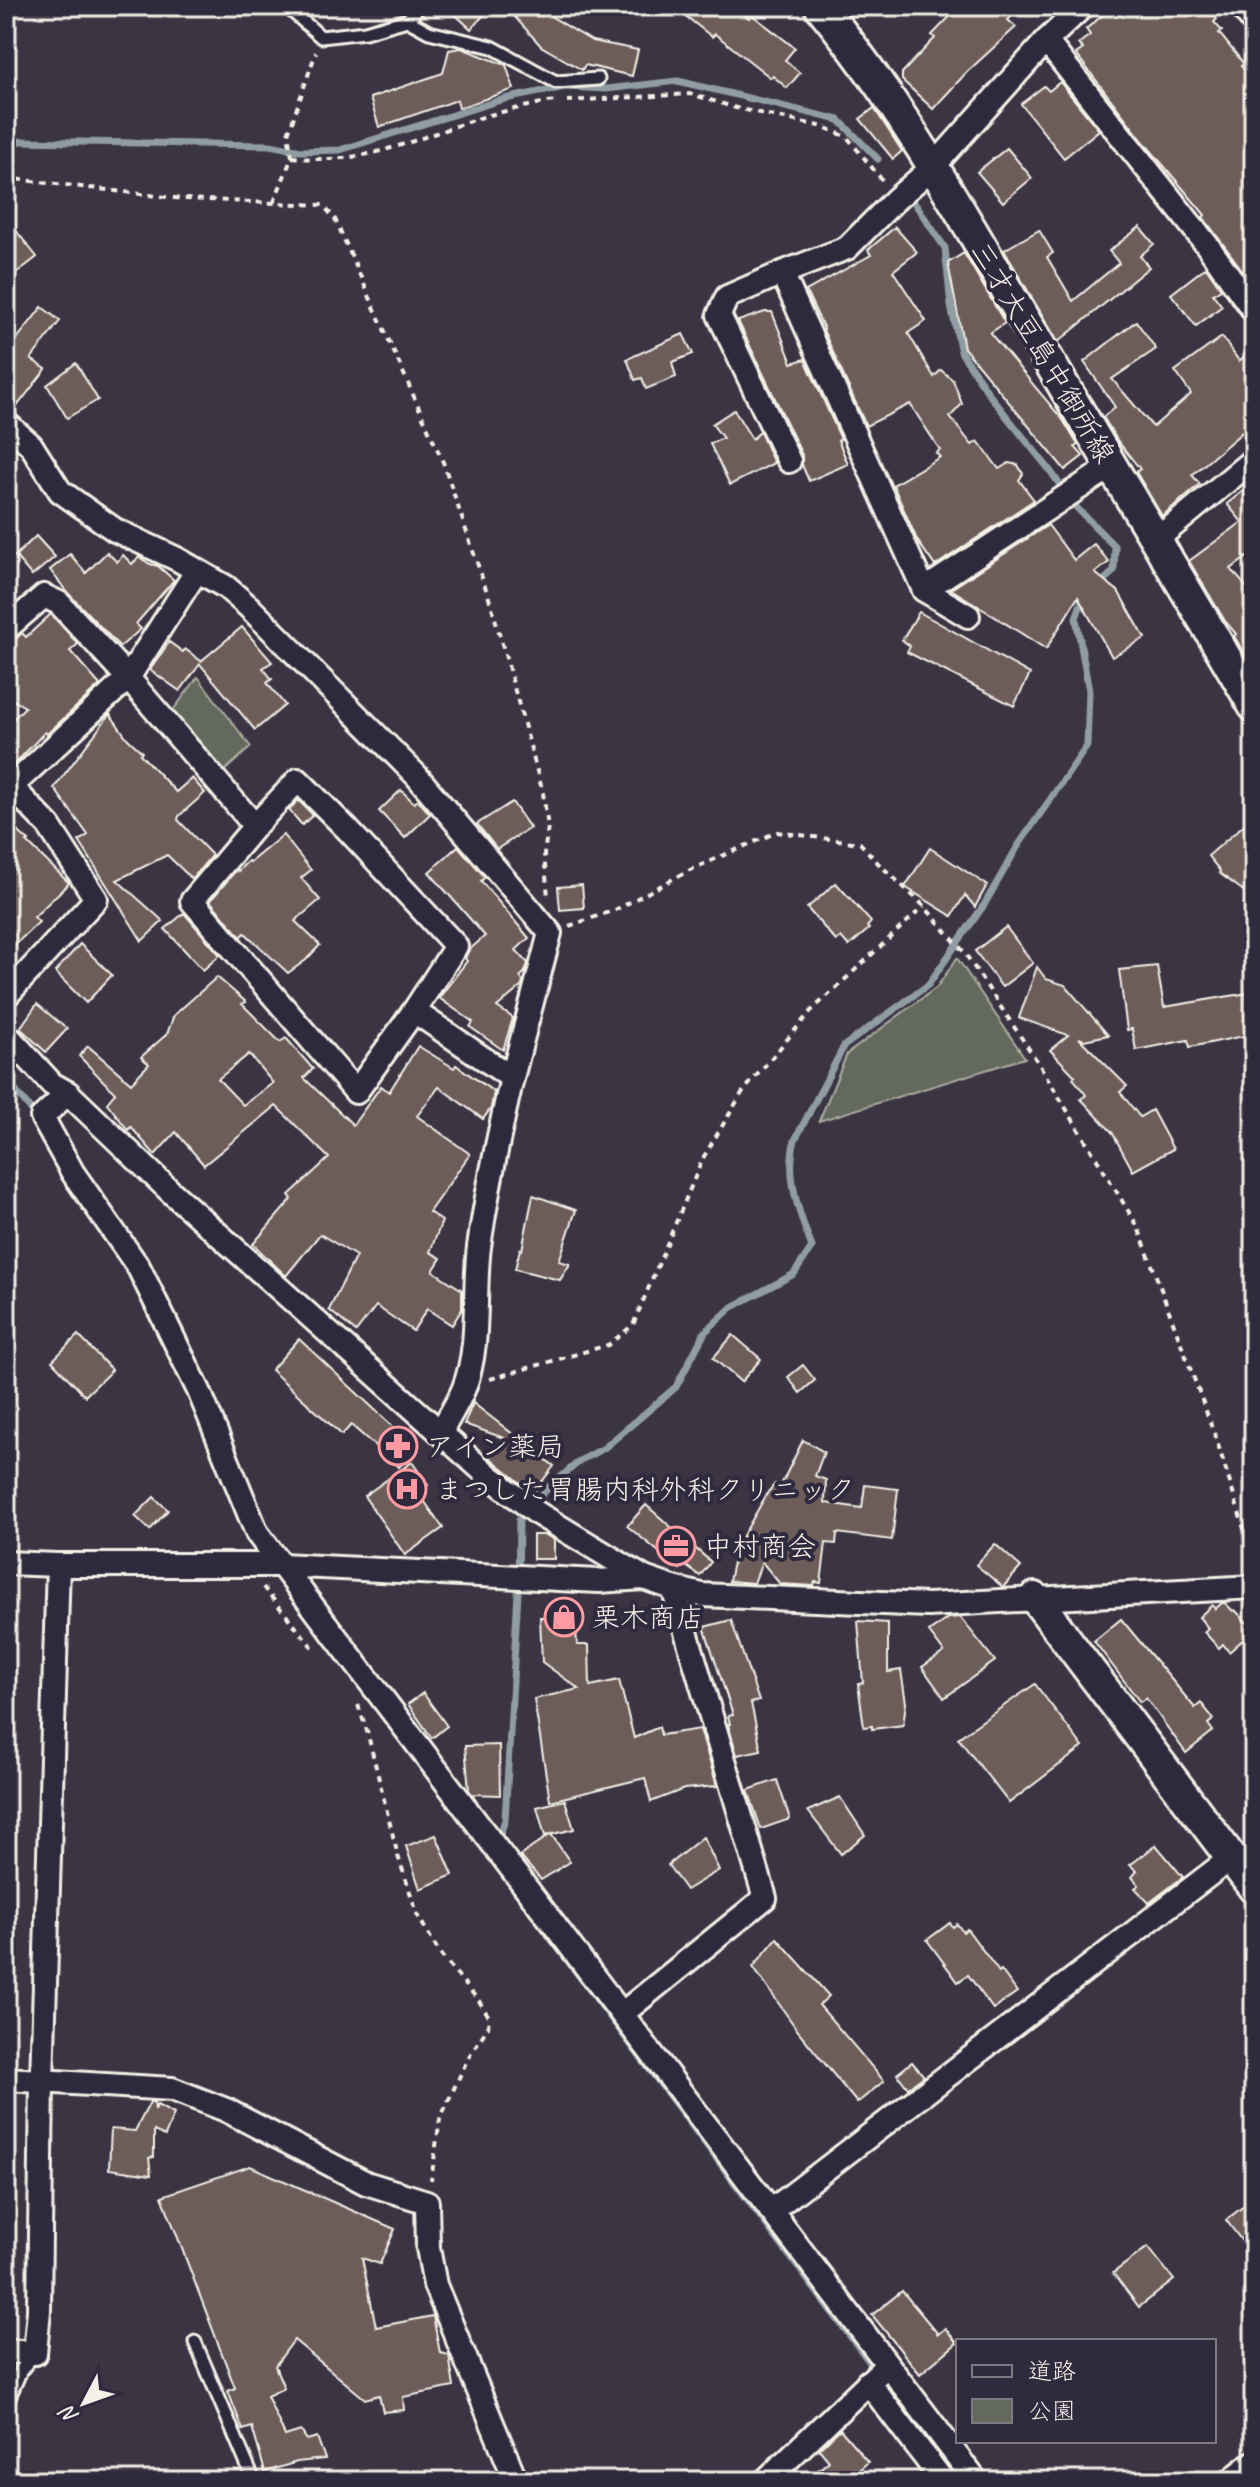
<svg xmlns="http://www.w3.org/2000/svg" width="1260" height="2487" font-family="Caveat,'Klee One',sans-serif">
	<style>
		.green { fill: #63695b; stroke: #acada2; stroke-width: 2 }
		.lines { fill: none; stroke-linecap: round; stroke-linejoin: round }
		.stream { stroke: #909ea4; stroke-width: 7 }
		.building { fill: #6d5d5a; stroke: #f4f1e8; stroke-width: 2; fill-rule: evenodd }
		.lane-casing { stroke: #f4f1e8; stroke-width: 17 }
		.street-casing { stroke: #f4f1e8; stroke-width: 28 }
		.secondary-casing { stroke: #f4f1e8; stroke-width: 36 }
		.path { stroke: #f4f1e8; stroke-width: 4; stroke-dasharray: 6 6; stroke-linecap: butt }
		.lane { stroke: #2f2a3d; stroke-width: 11 }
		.street { stroke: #2f2a3d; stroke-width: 22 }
		.secondary { stroke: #2f2a3d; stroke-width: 30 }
		.labels { text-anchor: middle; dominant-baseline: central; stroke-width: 8; stroke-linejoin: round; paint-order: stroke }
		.street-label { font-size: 28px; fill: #f4f1e8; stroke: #2f2a3d }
		.poi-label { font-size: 28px; fill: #f4f1e8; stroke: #2f2a3d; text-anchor: start }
	</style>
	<rect width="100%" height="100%" fill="#3b3443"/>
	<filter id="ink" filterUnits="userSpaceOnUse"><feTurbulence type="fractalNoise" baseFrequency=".0125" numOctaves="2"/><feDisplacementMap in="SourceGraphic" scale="16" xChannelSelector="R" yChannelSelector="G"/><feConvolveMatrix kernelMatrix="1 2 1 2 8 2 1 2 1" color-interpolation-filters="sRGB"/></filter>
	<g filter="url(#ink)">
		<g class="green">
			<polygon points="198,677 251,747 222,773 171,713"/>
			<polygon points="957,958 1025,1058 819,1121 847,1054 937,987"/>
		</g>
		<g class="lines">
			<g class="stream">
				<polyline points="6,139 17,141 270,145 301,151 340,150 504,99 565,87 606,89 678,81 839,120 878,159"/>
				<polyline points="914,202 945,248 951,306 961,352 991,397 1049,469 1073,504 1115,547 1114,571 1099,585"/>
				<polyline points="6,1079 38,1119"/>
				<path d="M500,1834L505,1820L518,1592L519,1520L549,1487L581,1460L604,1448L676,1387L705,1332L731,1308L794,1274L812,1247C799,1214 785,1175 795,1140L844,1046L928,985L984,905L1018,846L1087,746L1089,691L1076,618L1082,601L1088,596"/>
				<polyline points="549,1936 959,2481"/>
			</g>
		</g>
		<g class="building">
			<polygon points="446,6 492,6 471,29"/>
			<polygon points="505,6 559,6 549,15 592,41 638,50 632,76 585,65 582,70 541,46"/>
			<polygon points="673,6 734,6 749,18 751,14 795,48 785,60 800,73 787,88 773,76 771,78 715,34 712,37"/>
			<polygon points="960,6 1022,6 1008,20 1016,27 967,72 933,109 902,80 902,73 935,38 932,35"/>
			<polygon points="1114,6 1206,6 1217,19 1214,22 1222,31 1219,33 1244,64 1241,66 1254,81 1254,286 1203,217 1205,215 1143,141 1076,54 1083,49 1078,44 1090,35 1086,29"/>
			<polygon points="461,48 506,65 514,89 459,108 457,100 379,127 370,98 443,73 449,50"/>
			<polygon points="1060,82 1099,130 1064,158 1021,104 1044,86 1049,91"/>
			<polygon points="874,108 902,151 893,159 860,119"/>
			<polygon points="1007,148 1032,178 1003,202 977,172"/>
			<polygon points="6,218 37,257 6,281"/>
			<polygon points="895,227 917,252 893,271 926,321 908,333 934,377 941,370 953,380 962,404 950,417 972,445 978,441 999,469 1009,463 1018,465 1023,474 1019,480 1034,500 935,566 917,540 893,485 940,457 936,453 940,450 910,404 866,426 823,330 824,329 806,291 871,255 868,250"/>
			<polygon points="1140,227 1154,244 1140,256 1149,267 1058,342 1004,250 1039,230 1053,253 1047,257 1073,301 1119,263 1109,251"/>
			<polygon points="964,253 1005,323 990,333 1063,420 1078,445 1075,447 1083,456 1065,470 964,348 948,263"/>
			<polygon points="1206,267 1221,289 1213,294 1222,306 1196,326 1171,294"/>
			<polygon points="42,307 60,321 31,359 46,369 18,405 6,395 6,353"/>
			<polygon points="765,312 772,312 792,363 805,359 841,439 838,440 848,464 809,481 802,465 802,455 738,321"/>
			<polygon points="1136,321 1156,349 1112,379 1153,427 1191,394 1175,371 1222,337 1239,361 1254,348 1254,422 1192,475 1200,484 1162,516 1136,472 1140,469 1117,440 1103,417 1115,407 1084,362"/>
			<polygon points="683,334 693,354 672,362 676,377 646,389 642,378 635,380 627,359"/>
			<polygon points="76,363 98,400 67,418 47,385"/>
			<polygon points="734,410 752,439 760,432 774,463 730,485 710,444 723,438 712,424"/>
			<polygon points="1254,482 1254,552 1231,569 1254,596 1254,670 1234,636 1236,634 1225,621 1189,561 1242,522 1227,504"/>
			<polygon points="1048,525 1074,560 1094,544 1109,562 1095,573 1118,591 1145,638 1112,657 1078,597 1046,649 951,589"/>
			<polygon points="36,536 55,557 32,576 15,556"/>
			<polygon points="107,552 117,562 123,555 132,564 139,557 150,564 158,566 174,580 136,624 141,629 120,647 68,593 50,570 70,554 86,573"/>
			<polygon points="919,612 1030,674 1014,706 907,652 910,646 902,640"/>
			<polygon points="51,614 78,644 70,651 100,685 47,734 45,732 11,768 6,767 6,726 25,707 6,696 6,643 15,640 22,633 26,637"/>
			<polygon points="242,627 272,662 263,668 272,679 267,683 285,705 255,730 200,664 180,691 150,670 169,642 183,652 185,649 201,661"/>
			<polygon points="110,714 127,738 142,752 140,754 176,792 192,778 205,793 179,816 178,820 212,855 192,879 167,855 117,880 163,921 142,941 79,841 88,835 54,788"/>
			<polygon points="401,790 414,803 418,800 430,814 405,838 379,811"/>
			<polygon points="298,800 313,815 302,825 289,810"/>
			<polygon points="512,802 530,828 497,849 477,824"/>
			<polygon points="1254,816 1254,882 1245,892 1219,873 1220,871 1208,856"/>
			<polygon points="6,821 29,841 27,842 69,883 34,917 39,922 6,953"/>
			<polygon points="283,835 311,870 301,878 320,900 295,921 320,945 306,960 288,973 245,933 241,937 210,901 237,869 238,871 248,861 250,862"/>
			<polygon points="458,846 485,877 481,881 529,938 516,950 528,963 525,972 520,977 523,981 522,986 497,1007 513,1018 503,1050 470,1027 473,1022 439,998 467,961 465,958 469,950 485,936 429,872"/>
			<polygon points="930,848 987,885 975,907 965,895 952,916 905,887"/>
			<polygon points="836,883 871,922 867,927 869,929 849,946 841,937 836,941 807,908"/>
			<polygon points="582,885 584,908 560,910 558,887"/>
			<polygon points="184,913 220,955 203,970 165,929"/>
			<polygon points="1006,927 1033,963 1002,987 975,951"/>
			<polygon points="80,944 112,975 86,1003 55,972"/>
			<polygon points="1157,966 1164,1007 1254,992 1254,1034 1190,1047 1188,1040 1136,1050 1132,1029 1127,1030 1119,970"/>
			<polygon points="1037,967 1046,979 1065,985 1108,1035 1084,1040 1079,1038 1127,1086 1120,1092 1140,1117 1152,1110 1173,1149 1133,1171 1112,1132 1081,1099 1086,1095 1073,1078 1075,1076 1050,1050 1068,1035 1019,1018"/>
			<path d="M217,977L246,1002L242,1004L280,1042L286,1038L313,1069L304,1078L353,1125L381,1086L389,1092L418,1046L454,1068L456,1065L494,1092L491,1108L483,1119L439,1087L417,1116L470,1154L429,1212L442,1221L430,1252L441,1258L433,1271L462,1290V1309L452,1325L427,1309L413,1331L376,1306L356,1332L329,1310L356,1256L320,1234L286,1276L253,1244L292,1199L289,1195L329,1158L276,1106L204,1165L176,1132L155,1155L131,1127L128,1130L107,1103L115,1093L79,1056L88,1046L131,1083L149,1064L141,1057L167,1034L174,1015ZM249,1054L273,1083L243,1105L218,1079Z"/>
			<polygon points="37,1004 67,1029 46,1052 20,1028"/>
			<polygon points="533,1195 576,1210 559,1261 570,1264 560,1280 515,1269 520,1249 522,1250"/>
			<polygon points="78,1335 112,1370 85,1396 52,1361"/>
			<polygon points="733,1335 761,1359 741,1382 713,1358"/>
			<polygon points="299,1339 416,1448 399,1467 351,1425 342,1435 271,1370"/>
			<polygon points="803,1365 815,1380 800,1393 788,1377"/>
			<polygon points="473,1403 554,1466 533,1493 489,1457 504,1438 464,1424"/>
			<polygon points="803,1440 824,1452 815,1476 826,1480 825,1503 862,1508 865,1485 898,1489 892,1540 837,1533 836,1544 826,1543 821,1583 815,1582 814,1586 780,1584 762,1562 754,1583 729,1581 736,1548 768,1492 775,1484 780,1487"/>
			<polygon points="412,1462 428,1485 418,1492 443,1528 405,1555 364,1496"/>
			<polygon points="154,1497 168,1510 150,1530 135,1516"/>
			<polygon points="646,1505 711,1562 700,1576 683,1564 680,1569 627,1526"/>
			<polygon points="533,1535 546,1535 554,1540 554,1559 533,1559"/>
			<polygon points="995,1544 1021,1567 1003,1587 976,1565"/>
			<polygon points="1222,1603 1225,1603 1233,1611 1235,1610 1254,1630 1229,1652 1223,1644 1219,1648 1204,1632 1208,1628 1199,1617 1212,1605 1215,1609"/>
			<polygon points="553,1606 575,1606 577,1645 589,1645 590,1686 619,1680 634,1738 659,1727 661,1735 700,1729 717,1786 684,1789 651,1802 645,1778 550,1801 534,1699 579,1689 542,1662 540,1617 553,1617"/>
			<polygon points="960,1617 995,1661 944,1698 922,1667 944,1652 929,1632 948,1618"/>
			<polygon points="1121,1619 1195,1708 1201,1703 1214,1719 1208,1724 1213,1731 1186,1753 1146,1698 1140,1702 1094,1641"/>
			<polygon points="731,1620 759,1701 751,1703 761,1750 737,1755 728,1724 730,1724 728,1716 733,1715 704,1627"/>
			<polygon points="858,1621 888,1623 888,1672 901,1670 906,1703 903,1725 872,1729 872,1726 864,1727 858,1684 863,1683"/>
			<polygon points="1035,1684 1083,1747 1009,1803 958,1738"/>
			<polygon points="423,1693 447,1726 432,1738 408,1704"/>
			<polygon points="499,1745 500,1795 472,1794 469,1790 465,1746"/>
			<polygon points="777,1780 790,1819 761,1829 748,1790"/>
			<polygon points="840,1797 865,1835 841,1854 808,1811"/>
			<polygon points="565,1800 574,1829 545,1836 537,1807"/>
			<polygon points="551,1834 570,1862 541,1880 520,1856"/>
			<polygon points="436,1835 453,1875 420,1889 406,1846"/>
			<polygon points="703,1837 719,1870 686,1890 668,1865"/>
			<polygon points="1156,1845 1183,1877 1149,1903 1135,1888 1139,1885 1132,1877 1137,1871 1130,1865"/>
			<polygon points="950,1923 953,1927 957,1924 963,1932 967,1929 999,1972 1001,1970 1017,1992 993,2009 968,1975 958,1982 927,1940"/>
			<polygon points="777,1938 829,1996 819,2005 884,2081 857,2103 798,2031 753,1967"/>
			<polygon points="912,2062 924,2076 908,2088 897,2074"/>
			<polygon points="150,2102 154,2102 155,2110 157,2105 174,2114 165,2136 154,2131 154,2157 149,2158 151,2175 109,2169 111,2129 135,2131"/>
			<polygon points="250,2166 395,2229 380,2264 362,2258 376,2327 433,2316 440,2353 449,2355 454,2387 403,2397 404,2410 383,2412 379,2395 365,2399 294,2340 275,2366 284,2388 267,2396 285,2436 301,2431 307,2440 317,2437 325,2459 297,2462 265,2472 252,2427 243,2430 228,2391 235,2388 162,2196"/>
			<polygon points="1254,2198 1254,2257 1226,2220"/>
			<polygon points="1148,2247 1174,2280 1139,2307 1113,2273"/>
			<polygon points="902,2291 938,2334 945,2328 957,2343 920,2374 872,2315"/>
			<polygon points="840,2429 868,2462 847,2481 805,2481 829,2461 819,2449"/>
		</g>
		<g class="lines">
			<g class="lane-casing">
				<g id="lane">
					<polyline points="286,6 321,37 365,32 407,20 420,6"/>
					<polyline points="407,20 429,32 492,47 556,82 598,79"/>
					<polyline points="195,2342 254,2481"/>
					<polyline points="6,2404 21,2370 35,2353"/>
				</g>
			</g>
			<g class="street-casing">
				<g id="street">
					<polyline points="1083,6 1046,41 933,167 896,199 847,248 782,273 924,590 1112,466"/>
					<polyline points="1241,6 1254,23"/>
					<polyline points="1046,41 1207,245 1254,311"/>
					<polyline points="782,273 727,297 719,315 789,461"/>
					<polyline points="6,423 31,445 60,491 115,530 177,559 226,587 249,607 416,775 550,933 512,1078"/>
					<polyline points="1157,539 1254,459"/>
					<polyline points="924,590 968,616"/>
					<polyline points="6,629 44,596 59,603 128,678 255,826 298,780 348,830 456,946 414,1011 356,1092 192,901 255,826"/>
					<polyline points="6,781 49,826 96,899 6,996"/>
					<polyline points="12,786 128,678 196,572"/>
					<path d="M414,1011L512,1078C499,1134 487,1190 479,1247C473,1293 481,1344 464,1388C458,1403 449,1417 441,1431"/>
					<polyline points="6,1034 52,1084 68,1093 170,1191 489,1476 537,1513 644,1578 673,1588 702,1595 928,1605 1254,1587"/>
					<polyline points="68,1093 42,1117 73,1173 139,1268 199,1391 257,1533 976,2481"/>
					<polyline points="6,1563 58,1565"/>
					<polyline points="623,2013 765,1898 673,1588"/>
					<polyline points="6,2079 172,2089 226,2110 366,2183 427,2202 428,2248 435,2285 516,2481"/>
					<polyline points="771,2211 1231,1858"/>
					<polyline points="6,2351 35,2353 39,2310 42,2080 58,1565 281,1565 599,1581 644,1578"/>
					<polyline points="868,2382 943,2481"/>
					<polyline points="765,2481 887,2365"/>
					<polyline points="1230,2481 1254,2462"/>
				</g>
			</g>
			<g class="secondary-casing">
				<g id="secondary">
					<path d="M820,6C902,105 965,220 1031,331C1105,456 1181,580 1254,706"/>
					<polyline points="1035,1598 1254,1888"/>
				</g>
			</g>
			<g class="path">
				<polyline points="567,101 691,94 736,108 824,127 847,137 883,181"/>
				<polyline points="292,157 288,134 316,52"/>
				<polyline points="6,178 183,199 323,205 335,219 443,462 492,607 543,793 548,827 544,854 548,897"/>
				<path d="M274,202L292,157C360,166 405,143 467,122C493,113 520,108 546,102L558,101"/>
				<polyline points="569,926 615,910 690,870 777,832 860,843 878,863 924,906 964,952 1039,1064 1138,1227 1216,1438 1254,1561"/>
				<polyline points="490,1379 608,1345 633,1325 703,1158 742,1093 811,1011 924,906"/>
				<polyline points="263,1587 313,1648"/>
				<polyline points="358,1705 367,1731 398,1856 418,1916 440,1954 479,2001 489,2017 488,2027 468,2058 440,2119 431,2180"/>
			</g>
			<use href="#lane" class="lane"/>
			<use href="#street" class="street"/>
			<use href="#secondary" class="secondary"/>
		</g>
	</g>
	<defs>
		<g id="pharmacy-ring" transform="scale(2)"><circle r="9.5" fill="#2f2a3d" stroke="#ff9aa2" stroke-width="1.5"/><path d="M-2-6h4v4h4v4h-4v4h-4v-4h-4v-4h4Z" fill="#ff9aa2"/></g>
		<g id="hospital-ring" transform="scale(2)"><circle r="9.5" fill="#2f2a3d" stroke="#ff9aa2" stroke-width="1.5"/><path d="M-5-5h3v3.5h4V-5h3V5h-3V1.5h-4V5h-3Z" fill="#ff9aa2"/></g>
		<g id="office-ring" transform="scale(2)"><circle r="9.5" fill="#2f2a3d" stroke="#ff9aa2" stroke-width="1.5"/><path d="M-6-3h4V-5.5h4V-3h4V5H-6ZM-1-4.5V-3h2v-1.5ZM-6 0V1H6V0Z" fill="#ff9aa2"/></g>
		<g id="shop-ring" transform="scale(2)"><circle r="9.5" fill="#2f2a3d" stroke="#ff9aa2" stroke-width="1.5"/><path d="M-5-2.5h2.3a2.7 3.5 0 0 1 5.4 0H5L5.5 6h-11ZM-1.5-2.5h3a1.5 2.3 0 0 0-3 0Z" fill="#ff9aa2"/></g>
	</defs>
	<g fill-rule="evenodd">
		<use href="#pharmacy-ring" x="398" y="1446"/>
		<use href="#hospital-ring" x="407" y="1489"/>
		<use href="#office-ring" x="676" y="1546"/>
		<use href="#shop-ring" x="564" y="1617"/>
	</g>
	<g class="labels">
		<g class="street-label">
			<text transform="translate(1043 352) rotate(59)">三才大豆島中御所線</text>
		</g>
		<g class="poi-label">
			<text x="426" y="1446">アイン薬局</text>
			<text x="435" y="1489">まつした胃腸内科外科クリニック</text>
			<text x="704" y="1546">中村商会</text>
			<text x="592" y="1617">栗木商店</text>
		</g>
	</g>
	<rect width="1260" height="2487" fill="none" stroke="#2f2a3d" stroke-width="32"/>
	<rect x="16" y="16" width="1228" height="2455" fill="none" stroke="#f4f1e8" stroke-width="3" filter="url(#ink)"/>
	<rect x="956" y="2339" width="260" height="104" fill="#2f2a3d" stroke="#7e7a81" stroke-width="2"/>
	<rect x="972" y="2365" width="40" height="12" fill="#2f2a3d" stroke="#7e7a81" stroke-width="2"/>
	<text x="1028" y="2379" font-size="24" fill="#f4f1e8">道路</text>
	<rect x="972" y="2399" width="40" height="24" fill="#63695b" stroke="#7e7a81" stroke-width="2"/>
	<text x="1028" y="2419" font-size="24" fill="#f4f1e8">公園</text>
	<g transform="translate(84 2403) rotate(229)" stroke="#2f2a3d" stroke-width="6" paint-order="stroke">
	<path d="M0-6L14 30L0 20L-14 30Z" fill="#f4f1e8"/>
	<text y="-12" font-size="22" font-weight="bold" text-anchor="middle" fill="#f4f1e8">N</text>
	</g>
</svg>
